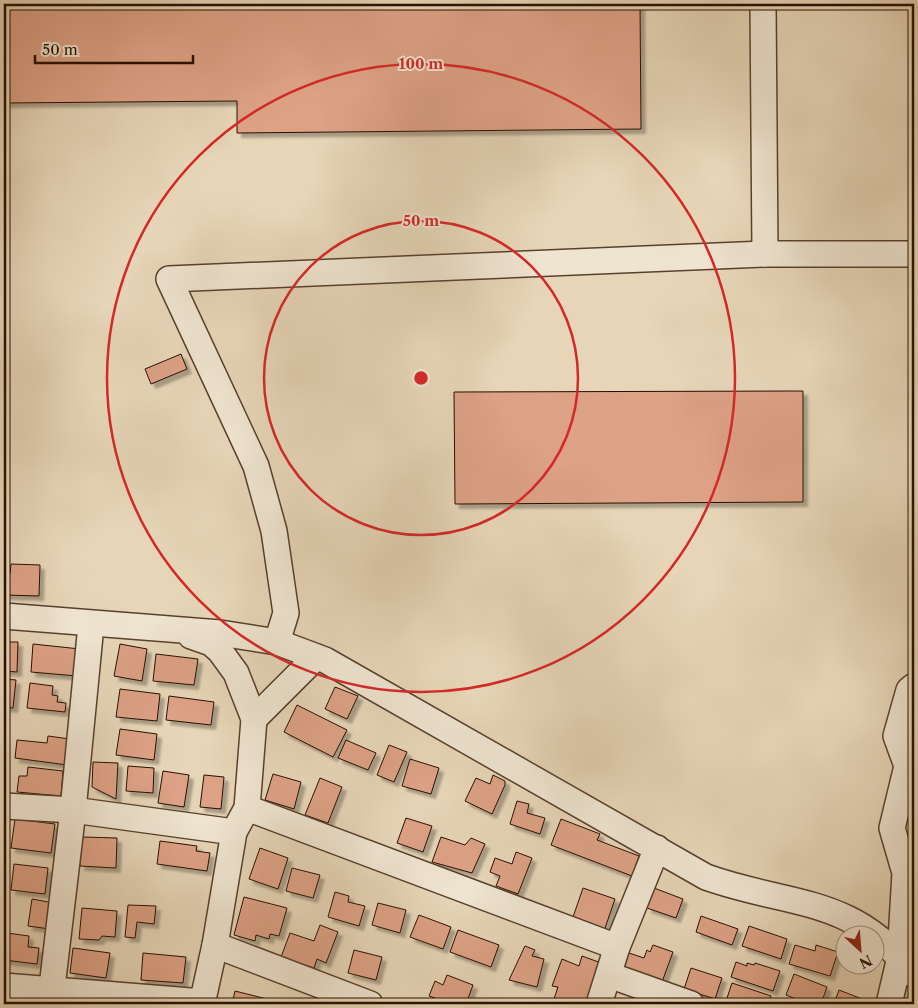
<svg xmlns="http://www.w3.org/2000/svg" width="918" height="1008" font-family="'Libre Caslon Text',serif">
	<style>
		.green { fill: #b6bd8e; stroke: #6f6648 }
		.building { fill: #dda185; stroke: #280f01; filter: url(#shadow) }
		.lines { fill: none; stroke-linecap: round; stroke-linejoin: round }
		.minor-casing { stroke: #58402e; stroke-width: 28 }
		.minor { stroke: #efe4d0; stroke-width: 25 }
		.ring { fill: none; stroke: #d62828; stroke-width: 2.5 }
		.centre { fill: #d62828; stroke: #efe4d0; stroke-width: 2.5 }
		.ring-label { font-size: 15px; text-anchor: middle; font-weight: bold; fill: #d62828; stroke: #efe4d0; stroke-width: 4; stroke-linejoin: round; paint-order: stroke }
	</style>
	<defs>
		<filter id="shadow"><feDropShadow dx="4.5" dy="4.5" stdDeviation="1" flood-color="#0004"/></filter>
	</defs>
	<rect width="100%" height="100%" fill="#e6d5b7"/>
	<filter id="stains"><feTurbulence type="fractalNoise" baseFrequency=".004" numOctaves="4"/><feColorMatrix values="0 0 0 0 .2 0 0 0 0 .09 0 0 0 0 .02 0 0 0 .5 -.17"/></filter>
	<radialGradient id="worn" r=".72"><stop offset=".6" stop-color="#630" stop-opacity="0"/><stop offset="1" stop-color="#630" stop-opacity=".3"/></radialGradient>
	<polygon class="green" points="914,956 914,1004 902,1004"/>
	<g class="building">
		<polygon points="4,4 640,4 641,129 237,133 237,101 4,103"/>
		<polygon points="181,354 187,369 151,384 145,369"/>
		<polygon points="803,391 803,502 455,504 454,392"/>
		<polygon points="11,564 40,565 39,596 4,595 4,574 10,574"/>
		<polygon points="4,642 18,642 17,672 4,671"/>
		<polygon points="33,644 80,649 77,676 31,672"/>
		<polygon points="120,644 147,649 142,681 114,676"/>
		<polygon points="156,654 198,659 194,685 153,681"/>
		<polygon points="4,679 16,680 13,708 4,707"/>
		<polygon points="30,683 53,686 52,695 58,696 57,702 66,703 65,712 27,708"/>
		<polygon points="335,687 358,696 347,719 325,709"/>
		<polygon points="120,689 160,694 157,721 116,717"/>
		<polygon points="169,696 214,702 211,725 166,720"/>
		<polygon points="297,705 347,730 333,757 284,732"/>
		<polygon points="120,729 157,734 154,760 116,755"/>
		<polygon points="48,736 70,739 67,765 15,758 17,740 47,743"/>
		<polygon points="346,740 376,753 368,770 338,758"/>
		<polygon points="389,745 407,752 394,782 377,775"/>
		<polygon points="410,759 439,768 431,794 402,786"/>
		<polygon points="93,762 118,763 116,799 92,787"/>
		<polygon points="128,766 154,768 153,793 126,791"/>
		<polygon points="28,767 63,771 61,796 17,792 19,776 27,776"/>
		<polygon points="163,771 189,775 184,807 158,803"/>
		<polygon points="273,774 301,782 294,809 265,800"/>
		<polygon points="204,775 224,777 221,809 200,807"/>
		<polygon points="493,775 505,781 505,785 492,814 465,801 476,778 490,784"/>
		<polygon points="320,778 342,787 328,823 305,815"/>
		<polygon points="517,801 529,804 527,813 545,818 540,834 510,824"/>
		<polygon points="406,818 432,826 423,852 397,843"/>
		<polygon points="15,819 55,824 51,853 11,848"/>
		<polygon points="561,819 600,834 597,840 639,856 632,876 551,845"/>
		<polygon points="82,837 117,838 116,868 80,866"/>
		<polygon points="441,837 465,845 471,838 485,844 472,873 432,862"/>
		<polygon points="160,841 197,846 196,851 210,853 207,871 157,864"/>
		<polygon points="260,848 288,858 278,889 249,879"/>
		<polygon points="516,852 532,858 518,894 496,886 500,876 490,872 495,858 512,864"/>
		<polygon points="14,864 48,868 45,894 11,890"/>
		<polygon points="292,868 320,875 313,898 286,891"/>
		<polygon points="583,888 615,899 604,931 572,920"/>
		<polygon points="654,888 683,899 676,918 647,908"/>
		<polygon points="335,892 349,896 348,902 365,906 359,926 328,917"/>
		<polygon points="244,897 287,908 279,936 270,934 269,939 256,935 255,941 234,935"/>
		<polygon points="32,899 54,903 50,929 28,926"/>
		<polygon points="378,903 406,910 400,933 372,925"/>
		<polygon points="128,905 156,906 154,924 137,922 135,938 125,937"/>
		<polygon points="82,908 117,911 115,937 102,936 99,940 79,939"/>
		<polygon points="419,915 451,927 443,949 410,937"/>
		<polygon points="701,916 738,929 732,945 696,932"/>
		<polygon points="320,925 338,932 326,963 317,959 314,968 281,957 290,933 314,941"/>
		<polygon points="749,926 787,939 781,959 742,946"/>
		<polygon points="458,930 499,945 491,967 450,952"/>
		<polygon points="7,933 29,936 28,947 39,948 37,964 4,960"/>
		<polygon points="653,945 673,952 662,982 624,968 629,953 644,958 647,950 650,952"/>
		<polygon points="795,945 815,951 816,945 838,952 830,976 789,964"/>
		<polygon points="525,946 535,950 532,956 544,959 537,987 509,980"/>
		<polygon points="73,948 110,953 106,978 70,973"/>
		<polygon points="354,950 382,957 376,980 348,973"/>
		<polygon points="143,953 186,957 183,983 141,980"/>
		<polygon points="582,956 604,964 589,1004 574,1000 573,1004 569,1004 554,999 558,987 552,986 562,959 579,966"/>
		<polygon points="736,962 747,966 747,963 754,965 755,963 780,971 773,991 731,977"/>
		<polygon points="691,968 722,978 715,999 684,989"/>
		<polygon points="794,974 827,987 821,1004 809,1004 786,995"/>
		<polygon points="447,975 473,985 466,1004 452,1004 429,996 435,981 443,985"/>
		<polygon points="732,983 771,996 768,1004 739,1004 739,1002 727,998"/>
		<polygon points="839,990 875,1004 834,1004"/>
		<polygon points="235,991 279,1002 278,1004 232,1004"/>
	</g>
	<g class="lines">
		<g class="minor-casing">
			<g id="minor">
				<polyline points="763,4 765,254"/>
				<path d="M4,616L220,633L277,642L325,660L706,877C790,907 854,895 914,975"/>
				<polyline points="191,636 211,643 220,651 236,673 254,719 247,808 234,832 215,945 202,1004"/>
				<polyline points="277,642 286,613 274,531 256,466 169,279 765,254 914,254"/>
				<polyline points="254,719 316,657"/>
				<polyline points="4,806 73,810 234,832"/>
				<polyline points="247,808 617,947"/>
				<polyline points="215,945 370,1004"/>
				<polyline points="609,975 691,1004"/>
				<polyline points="4,986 203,1002"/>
				<polyline points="50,1004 73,810 91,625"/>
				<polyline points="599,1004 617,947 657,848"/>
				<polyline points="889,1004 900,957 905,873 892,828 907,766 896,736 909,690 914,686"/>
			</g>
		</g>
		<use href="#minor" class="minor"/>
	</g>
	<g class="ring">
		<circle cx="421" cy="378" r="157"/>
		<circle cx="421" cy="378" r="314"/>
	</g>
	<circle cx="421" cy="378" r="8" class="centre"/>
	<g class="ring-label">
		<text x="421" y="69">100 m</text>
		<text x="421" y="226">50 m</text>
	</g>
	<rect width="918" height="1008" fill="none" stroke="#e6d5b7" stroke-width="20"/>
	<rect x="5" y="5" width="908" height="998" fill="none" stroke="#280f01" stroke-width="2.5"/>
	<rect x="10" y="10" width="898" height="988" fill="none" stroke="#280f01"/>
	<g transform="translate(860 950) rotate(154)"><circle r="24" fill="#efe4d0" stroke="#9f8f7d"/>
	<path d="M0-4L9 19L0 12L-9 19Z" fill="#8f2418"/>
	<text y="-8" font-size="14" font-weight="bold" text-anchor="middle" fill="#280f01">N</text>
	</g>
	<path d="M35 55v8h158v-8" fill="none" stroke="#280f01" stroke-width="2.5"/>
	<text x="42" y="55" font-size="15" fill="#280f01" stroke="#efe4d0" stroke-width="4" paint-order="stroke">50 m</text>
	<rect width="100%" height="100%" filter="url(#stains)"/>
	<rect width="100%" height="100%" fill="url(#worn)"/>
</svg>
